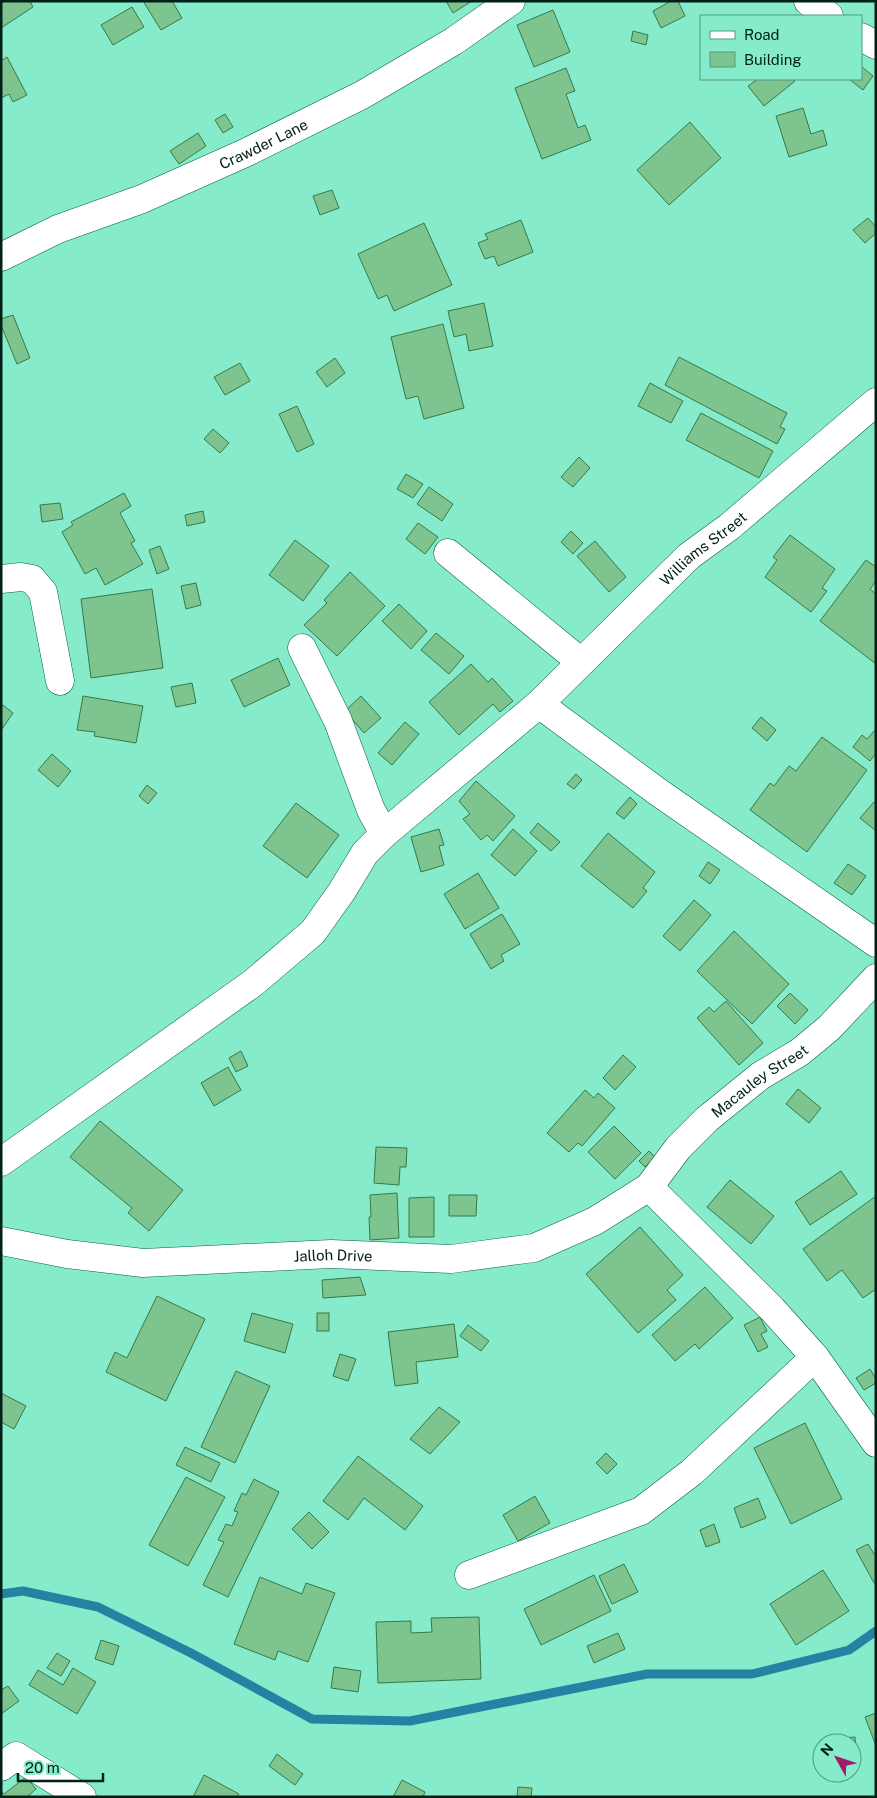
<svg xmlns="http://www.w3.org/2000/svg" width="877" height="1798" font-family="'Public Sans',sans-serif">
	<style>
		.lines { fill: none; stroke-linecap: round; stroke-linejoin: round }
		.stream { stroke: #2483a3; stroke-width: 9 }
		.building { fill: #7dc48e; stroke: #347b49 }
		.minor-casing { stroke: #01604b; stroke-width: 29 }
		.minor { stroke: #fff; stroke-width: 28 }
		.labels { text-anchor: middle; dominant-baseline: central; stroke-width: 4; stroke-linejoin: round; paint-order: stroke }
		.street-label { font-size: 15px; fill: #012118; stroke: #86ebca }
	</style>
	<rect width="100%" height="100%" fill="#86ebca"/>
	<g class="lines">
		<polyline class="stream" points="1,1594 23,1591 98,1607 191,1653 312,1719 410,1721 647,1674 752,1674 849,1650 876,1631"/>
	</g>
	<g class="building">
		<polygon points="1,1 30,1 33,7 1,28"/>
		<polygon points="143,1 172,1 182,18 161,30"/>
		<polygon points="446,1 472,1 453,13"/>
		<polygon points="671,1 678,1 685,16 661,28 653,11"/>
		<polygon points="132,7 144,27 113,45 101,25"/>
		<polygon points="553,10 570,52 534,67 517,25"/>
		<polygon points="633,31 648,35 646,45 631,41"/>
		<polygon points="7,57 27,95 13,102 9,94 1,98 1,61"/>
		<polygon points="861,66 873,76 863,90 849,79 861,79"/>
		<polygon points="566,68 575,91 566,94 578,128 585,125 591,140 542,159 515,88"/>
		<polygon points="758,79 793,79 795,81 764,106 748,86"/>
		<polygon points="803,108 811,134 823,130 827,145 789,157 776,116"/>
		<polygon points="225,114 233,127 223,133 215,120"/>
		<polygon points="690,122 721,158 669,205 637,170"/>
		<polygon points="198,133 206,146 179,164 170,151"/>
		<polygon points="332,190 339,208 320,215 313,196"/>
		<polygon points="868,218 876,227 876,233 865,243 853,230"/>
		<polygon points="521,220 533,252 498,266 494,256 485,259 478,243 488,239 485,234"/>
		<polygon points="424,223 452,285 394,311 387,295 378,299 358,254"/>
		<polygon points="484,303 493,346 469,351 466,334 454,337 448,311"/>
		<polygon points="13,315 30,358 17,364 1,325 1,319"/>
		<polygon points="443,324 464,408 424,419 418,396 406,399 391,337"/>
		<polygon points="679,357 787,413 780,427 785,429 777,444 665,385"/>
		<polygon points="335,358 345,373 327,387 316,372"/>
		<polygon points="240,363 250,381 225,395 214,377"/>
		<polygon points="650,383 683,401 671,423 638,406"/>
		<polygon points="297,406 314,444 297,452 279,414"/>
		<polygon points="701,413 773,451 759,478 686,440"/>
		<polygon points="213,429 229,443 220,453 204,439"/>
		<polygon points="579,457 590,468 573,487 561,477"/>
		<polygon points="406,474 423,484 413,498 397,489"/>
		<polygon points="429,487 453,504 442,521 417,504"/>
		<polygon points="124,493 131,506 120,513 135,541 131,543 143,564 105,585 96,568 85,574 62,532 73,525 71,522"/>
		<polygon points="60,503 63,519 42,522 40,505"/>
		<polygon points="203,511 205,522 187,526 185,515"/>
		<polygon points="418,523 438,537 425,554 406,539"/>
		<polygon points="571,531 583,543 573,554 561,542"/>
		<polygon points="790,535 835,569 822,588 827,591 811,612 765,577 777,560 773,557"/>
		<polygon points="295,540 329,566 303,601 269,575"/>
		<polygon points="595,541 626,577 609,592 577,556"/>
		<polygon points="160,546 169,569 157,574 149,550"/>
		<polygon points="866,560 876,567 876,581 870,589 876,594 876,664 820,621"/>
		<polygon points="350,572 385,606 337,656 304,625 327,603 324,600"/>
		<polygon points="196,583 201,605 186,609 181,586"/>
		<polygon points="152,589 163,668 91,678 81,599"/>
		<polygon points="399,604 427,631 411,649 382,621"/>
		<polygon points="436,633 464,656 449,674 421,650"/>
		<polygon points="278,658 290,685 244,707 231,680"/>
		<polygon points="471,664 488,682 492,678 513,701 500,712 493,704 459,735 429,702"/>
		<polygon points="192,683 196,703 176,707 171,687"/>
		<polygon points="83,696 143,706 136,743 94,736 95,732 77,730"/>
		<polygon points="361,696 381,718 364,733 345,711"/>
		<polygon points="3,705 13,713 2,729 1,708"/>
		<polygon points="761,717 776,730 767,741 752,728"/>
		<polygon points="405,722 419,734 392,765 378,753"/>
		<polygon points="876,729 876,753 870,761 853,747 862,735 867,739"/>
		<polygon points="822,737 867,770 807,852 750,810 770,783 774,786 789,766 796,771"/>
		<polygon points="52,754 71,771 58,787 38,770"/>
		<polygon points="576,774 582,780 574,789 567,784"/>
		<polygon points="476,781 515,816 493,841 487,835 481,840 463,819 470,814 459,801"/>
		<polygon points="147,785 157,793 148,804 139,796"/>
		<polygon points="630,797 637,804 624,819 616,813"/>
		<polygon points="874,802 876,803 876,831 860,818"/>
		<polygon points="296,803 339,835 307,878 263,846"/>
		<polygon points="538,823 560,842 551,851 530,833"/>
		<polygon points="439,829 444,845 439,846 444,865 421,872 411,837"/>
		<polygon points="513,829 537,851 515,876 491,855"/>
		<polygon points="608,833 655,872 643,888 647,891 633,908 581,866"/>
		<polygon points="708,862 720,870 710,884 699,876"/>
		<polygon points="848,864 866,876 852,895 834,883"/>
		<polygon points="478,873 499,908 465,929 444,894"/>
		<polygon points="694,900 711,915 680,951 663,936"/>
		<polygon points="502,914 520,944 501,955 504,961 491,969 470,934"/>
		<polygon points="734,931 789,984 752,1024 697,971"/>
		<polygon points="790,993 808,1010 795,1024 777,1006"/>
		<polygon points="726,1001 763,1043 739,1065 697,1018 709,1007 714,1012"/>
		<polygon points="241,1051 248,1066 236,1072 229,1058"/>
		<polygon points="623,1055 636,1067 615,1090 603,1078"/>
		<polygon points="228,1067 241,1090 214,1106 201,1083"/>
		<polygon points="798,1089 821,1108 809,1123 786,1104"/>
		<polygon points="585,1090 594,1098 598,1093 615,1108 582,1146 578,1143 569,1152 547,1133"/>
		<polygon points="100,1121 183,1190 149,1231 128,1213 132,1208 70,1157"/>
		<polygon points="614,1126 641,1153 615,1179 588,1152"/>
		<polygon points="376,1147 407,1148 406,1167 400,1167 399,1185 374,1183"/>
		<polygon points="649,1151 655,1157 645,1167 639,1161"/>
		<polygon points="841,1171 857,1194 810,1225 795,1202"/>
		<polygon points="730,1180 774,1216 751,1244 707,1207"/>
		<polygon points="397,1193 399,1238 370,1240 369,1217 371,1217 370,1195"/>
		<polygon points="449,1195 477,1195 476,1216 449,1216"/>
		<polygon points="876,1196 876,1289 863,1298 842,1270 827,1281 803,1249"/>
		<polygon points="434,1197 434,1237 409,1237 409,1198"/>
		<polygon points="640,1227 683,1275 667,1290 676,1300 638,1333 586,1274"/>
		<polygon points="360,1277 366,1295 323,1298 322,1280"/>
		<polygon points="705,1287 733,1318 699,1349 695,1344 675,1361 652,1335"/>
		<polygon points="157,1296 205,1319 166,1401 106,1372 115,1352 127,1358"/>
		<polygon points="252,1313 293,1324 285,1353 244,1341"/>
		<rect x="317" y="1313" width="12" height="18"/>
		<polygon points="760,1317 767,1331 761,1334 768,1347 758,1352 744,1325"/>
		<polygon points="454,1324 458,1357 416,1362 418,1383 395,1386 388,1332"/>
		<polygon points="468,1325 489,1341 481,1351 460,1336"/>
		<polygon points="340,1354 356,1359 348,1381 333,1376"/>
		<polygon points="870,1369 876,1379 876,1383 864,1390 856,1378"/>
		<polygon points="236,1371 270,1386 235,1463 201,1447"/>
		<polygon points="1,1393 26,1406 14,1429 1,1422"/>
		<polygon points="439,1407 460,1422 430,1454 410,1439"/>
		<polygon points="805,1423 842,1499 791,1524 754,1448"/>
		<polygon points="185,1447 220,1463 211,1482 176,1465"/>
		<polygon points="606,1453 617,1464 607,1474 596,1463"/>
		<polygon points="358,1456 423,1506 405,1530 364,1498 348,1520 323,1501"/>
		<polygon points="186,1477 225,1497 188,1566 149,1545"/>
		<polygon points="254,1479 279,1492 228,1597 203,1585 224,1542 218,1540 226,1524 232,1526 238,1512 234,1511 242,1493 246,1495"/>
		<polygon points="535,1496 550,1523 518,1541 503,1515"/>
		<polygon points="758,1498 766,1518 741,1528 734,1508"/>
		<polygon points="309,1512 329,1532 312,1549 292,1529"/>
		<polygon points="714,1524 720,1542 706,1547 700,1530"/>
		<polygon points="868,1544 874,1554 876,1553 876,1582 874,1583 856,1550"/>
		<polygon points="624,1564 638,1592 612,1604 599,1576"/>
		<polygon points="823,1570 849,1611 796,1645 770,1604"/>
		<polygon points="594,1575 611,1611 541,1645 524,1609"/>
		<polygon points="260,1577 302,1594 306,1583 335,1593 308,1662 278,1651 275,1660 234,1644"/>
		<polygon points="479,1617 481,1679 378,1683 376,1622 411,1621 411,1633 432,1632 431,1618"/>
		<polygon points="618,1633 625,1649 594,1663 587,1646"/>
		<polygon points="101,1640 119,1646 113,1665 95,1659"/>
		<polygon points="57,1653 70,1661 61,1676 47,1668"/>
		<polygon points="334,1667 361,1671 358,1692 331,1688"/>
		<polygon points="73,1668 96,1682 77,1714 29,1685 38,1670 63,1685"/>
		<polygon points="8,1686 19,1701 1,1714 1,1690"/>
		<polygon points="876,1713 876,1746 865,1717"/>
		<polygon points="855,1737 857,1761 852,1762 852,1743 831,1743 830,1739"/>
		<polygon points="277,1754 303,1774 295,1785 269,1766"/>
		<polygon points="204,1775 239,1794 237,1797 193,1797"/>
		<polygon points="26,1777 36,1789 27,1797 1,1797 1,1791 4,1794"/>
		<polygon points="402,1780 425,1792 423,1797 393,1797"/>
		<polygon points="518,1787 532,1788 531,1797 517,1797"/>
	</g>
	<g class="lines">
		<g class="minor-casing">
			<g id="minor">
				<polyline points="808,1 829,16"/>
				<polyline points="861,37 876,45"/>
				<path id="s1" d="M1,257L58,229L142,199L245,153L362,95L454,41L511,1"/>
				<polyline points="448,553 581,662"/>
				<polyline points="1,579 21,577 32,579 43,592 60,681"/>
				<polyline points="302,648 338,721 371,810 384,834"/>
				<polyline points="539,704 658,792 876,943"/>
				<path id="s2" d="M1,1162L253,983L313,932L342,891L365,853L384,834L539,704L689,556L729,527L876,402"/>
				<polyline points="649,1187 772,1309 815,1357 876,1443"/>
				<path id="s3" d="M1,1241L67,1254L143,1263L331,1254L451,1259L534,1248L595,1221L649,1187L678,1148L707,1119L760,1076L800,1052L829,1028L876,978"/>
				<polyline points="469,1575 641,1511 692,1472 815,1357"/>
				<polyline points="1,1767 16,1756 82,1797"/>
			</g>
		</g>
		<use href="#minor" class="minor"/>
	</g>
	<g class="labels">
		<g class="street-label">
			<text stroke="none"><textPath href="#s1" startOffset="286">Crawder Lane</textPath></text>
			<text stroke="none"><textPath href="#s2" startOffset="938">Williams Street</textPath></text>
			<text stroke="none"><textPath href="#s3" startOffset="821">Macauley Street</textPath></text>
			<text stroke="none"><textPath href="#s3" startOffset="334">Jalloh Drive</textPath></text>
		</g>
	</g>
	<rect width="877" height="1798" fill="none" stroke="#012118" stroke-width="5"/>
	<rect x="700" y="15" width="162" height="65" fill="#86ebca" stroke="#519a83"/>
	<rect x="710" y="31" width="25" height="8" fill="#ffffff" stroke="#519a83"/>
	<text x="744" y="40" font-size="15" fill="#012118">Road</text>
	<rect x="710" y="52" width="25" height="15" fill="#7dc48e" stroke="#519a83"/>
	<text x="744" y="65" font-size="15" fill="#012118">Building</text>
	<g transform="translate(837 1758) rotate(310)"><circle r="24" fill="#86ebca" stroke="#519a83"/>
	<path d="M0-4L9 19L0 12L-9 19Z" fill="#a01b69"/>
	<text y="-8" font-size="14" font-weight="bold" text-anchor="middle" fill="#012118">N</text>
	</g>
	<path d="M18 1773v8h85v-8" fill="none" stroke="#012118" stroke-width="2.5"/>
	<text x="25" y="1773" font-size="15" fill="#012118" stroke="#86ebca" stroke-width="4" paint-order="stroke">20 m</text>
</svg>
